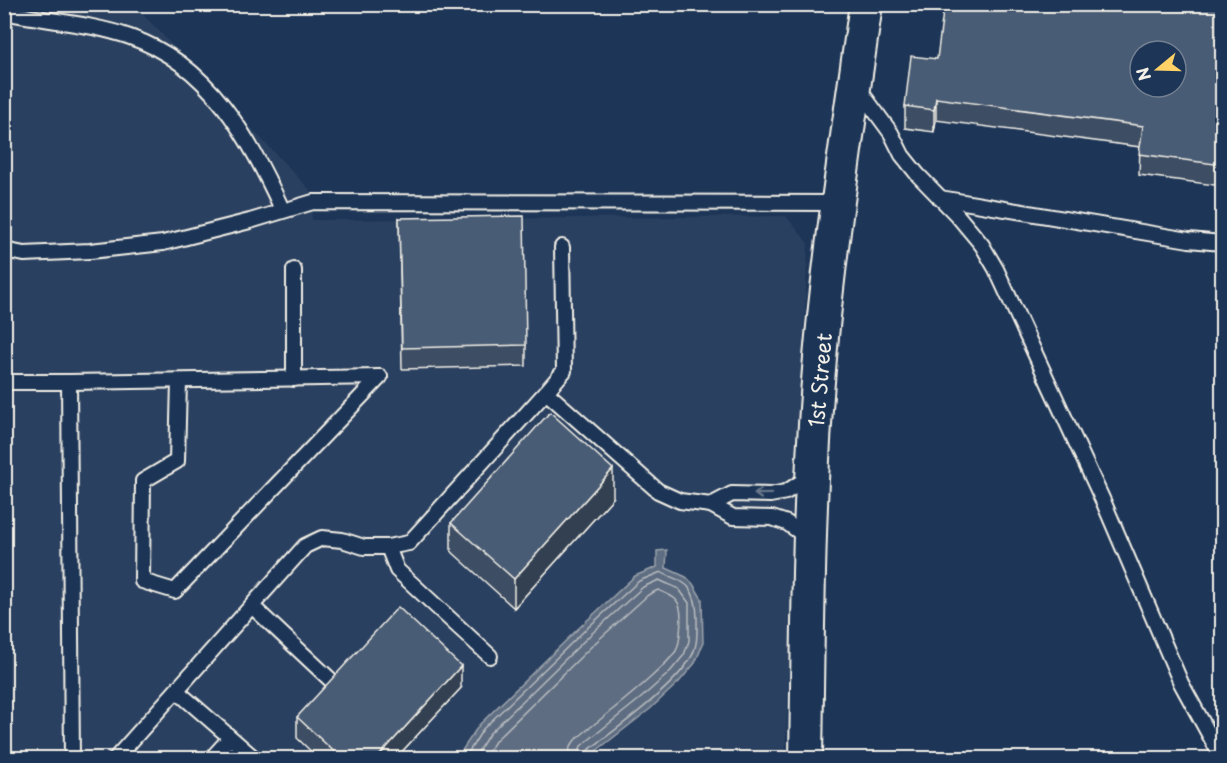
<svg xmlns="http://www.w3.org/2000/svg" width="1227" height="763" font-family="'Playpen Sans',sans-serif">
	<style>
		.built { fill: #2a4060 }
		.water { fill: #5e6d82; stroke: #9aa2ab; stroke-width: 1.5 }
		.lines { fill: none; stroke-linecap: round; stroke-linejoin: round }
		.shore { stroke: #b8bcbf; stroke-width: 1.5 }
		.service-casing { stroke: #f4f1e8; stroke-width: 18 }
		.tertiary-casing { stroke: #f4f1e8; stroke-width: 36 }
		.service { stroke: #1d3557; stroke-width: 14 }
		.tertiary { stroke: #1d3557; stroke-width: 32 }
		.wall { fill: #3e4e64; stroke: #f4f1e8; stroke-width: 1.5 }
		.shaded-wall { fill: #324051; stroke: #f4f1e8; stroke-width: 1.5 }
		.building { fill: #485b74; stroke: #f4f1e8; stroke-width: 1.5; fill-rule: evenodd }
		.oneway { stroke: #68778a }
		.labels { text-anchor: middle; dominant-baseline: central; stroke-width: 5; stroke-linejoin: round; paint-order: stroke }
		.street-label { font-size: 21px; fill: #f4f1e8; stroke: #1d3557 }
	</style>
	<rect width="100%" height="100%" fill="#1d3557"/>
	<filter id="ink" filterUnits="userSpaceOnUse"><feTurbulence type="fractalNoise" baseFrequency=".0167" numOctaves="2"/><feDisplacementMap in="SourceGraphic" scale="12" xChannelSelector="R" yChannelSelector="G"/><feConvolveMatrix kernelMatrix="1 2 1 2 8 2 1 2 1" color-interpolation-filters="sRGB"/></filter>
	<g filter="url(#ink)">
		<polygon class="built" points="4,5 134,5 310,190 312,220 786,216 808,243 785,758 5,758"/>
		<polygon class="water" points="667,550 666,568 686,577 693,584 702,599 703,644 695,663 679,682 650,709 587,758 457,758 479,725 580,627 635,576 657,567 657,551"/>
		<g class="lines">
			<g class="shore">
				<path d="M465,758L483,729L584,631L639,581L661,572C670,578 683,579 689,588C696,597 697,608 697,619C697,633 698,647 690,659C673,688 615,730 586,752L584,758"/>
				<polyline points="474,758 489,734 589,636 643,587 659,580 679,589 689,603 689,641 684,655 669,673 641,698 581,746 577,758"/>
				<path d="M484,758L496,740L595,643L648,595L658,590C675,597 681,599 681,619C680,630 681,641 676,651C669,661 659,670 650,678C626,700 600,719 575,740L570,747L568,758"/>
			</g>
			<g class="service-casing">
				<g id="service">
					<path d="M4,12C46,21 90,23 130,37C210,64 249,138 282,209"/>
					<polyline points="858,88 891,133 902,155 918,175 957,215 982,245 996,269 1104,503 1181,683 1222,758"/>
					<polyline points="940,198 1189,240 1222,243"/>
					<polyline points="562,247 564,371 546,392 658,491 680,501 711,505 733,517 772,518 787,523 808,538"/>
					<polyline points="4,250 24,254 90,251 163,243 250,221 313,202 838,203"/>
					<polyline points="294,379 294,270"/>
					<polyline points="179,381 177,461 143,481 142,581 175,591 380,377"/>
					<polyline points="4,382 69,382 72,758"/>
					<polyline points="69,382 380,377"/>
					<polyline points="711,505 732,494 770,495 786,492 812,475"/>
					<polyline points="388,547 397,570 490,656"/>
					<polyline points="252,606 335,684"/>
					<polyline points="177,691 254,758"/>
					<polyline points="116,758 305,546 322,538 342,540 364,547 388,547 409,543 546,392"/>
					<polyline points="212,758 230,738"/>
				</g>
			</g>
			<g class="tertiary-casing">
				<path id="tertiary" d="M806,758C808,642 808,525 816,409C825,274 847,139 866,4"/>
			</g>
			<use href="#service" class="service"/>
			<use href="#tertiary" class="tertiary"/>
		</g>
		<g class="wall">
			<polygon points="1222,4 1222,186 1139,175 1140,147 936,120 934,132 905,128 905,106 937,59"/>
			<polygon points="4,20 8,20 9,128 4,128"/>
			<polygon points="399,218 526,345 526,366 402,369"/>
			<polygon points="613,498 514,608 451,551 451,523"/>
			<polygon points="461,688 395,759 319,759 297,738 297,717"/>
		</g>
		<g class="shaded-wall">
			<polygon points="936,98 936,120 934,132 934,110"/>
			<polygon points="613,469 613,498 514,608 514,579"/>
			<polygon points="461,666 461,688 395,759 376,759"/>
		</g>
		<g class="building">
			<path d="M944,4H1222V165L1139,154L1143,126L936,98L934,110L905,106L911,56L937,59ZM1140,51H1176V87H1140Z"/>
			<polygon points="4,20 8,20 9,107 4,107"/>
			<polygon points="524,216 526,345 402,348 399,218"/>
			<polygon points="550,412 613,469 514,579 451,523"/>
			<polygon points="398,607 461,666 376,759 342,759 297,717"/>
		</g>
		<defs><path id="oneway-shaft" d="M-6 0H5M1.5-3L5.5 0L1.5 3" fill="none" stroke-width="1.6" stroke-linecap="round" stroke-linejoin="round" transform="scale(1.5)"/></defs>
		<use class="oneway" href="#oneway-shaft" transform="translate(763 494) rotate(179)"/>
	</g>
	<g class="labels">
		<g class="street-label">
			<text transform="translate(819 380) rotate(-85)">1st Street</text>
		</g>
	</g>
	<rect width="1227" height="763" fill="none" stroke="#1d3557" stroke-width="24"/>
	<rect x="12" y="12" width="1203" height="739" fill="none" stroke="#f4f1e8" stroke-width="2" filter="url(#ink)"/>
	<g transform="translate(1158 69) rotate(251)"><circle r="28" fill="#1d3557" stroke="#738091" stroke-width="1.5"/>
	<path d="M0-4.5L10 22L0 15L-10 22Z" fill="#ffd166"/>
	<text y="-9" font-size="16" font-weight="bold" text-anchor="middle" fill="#f4f1e8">N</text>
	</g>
</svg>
